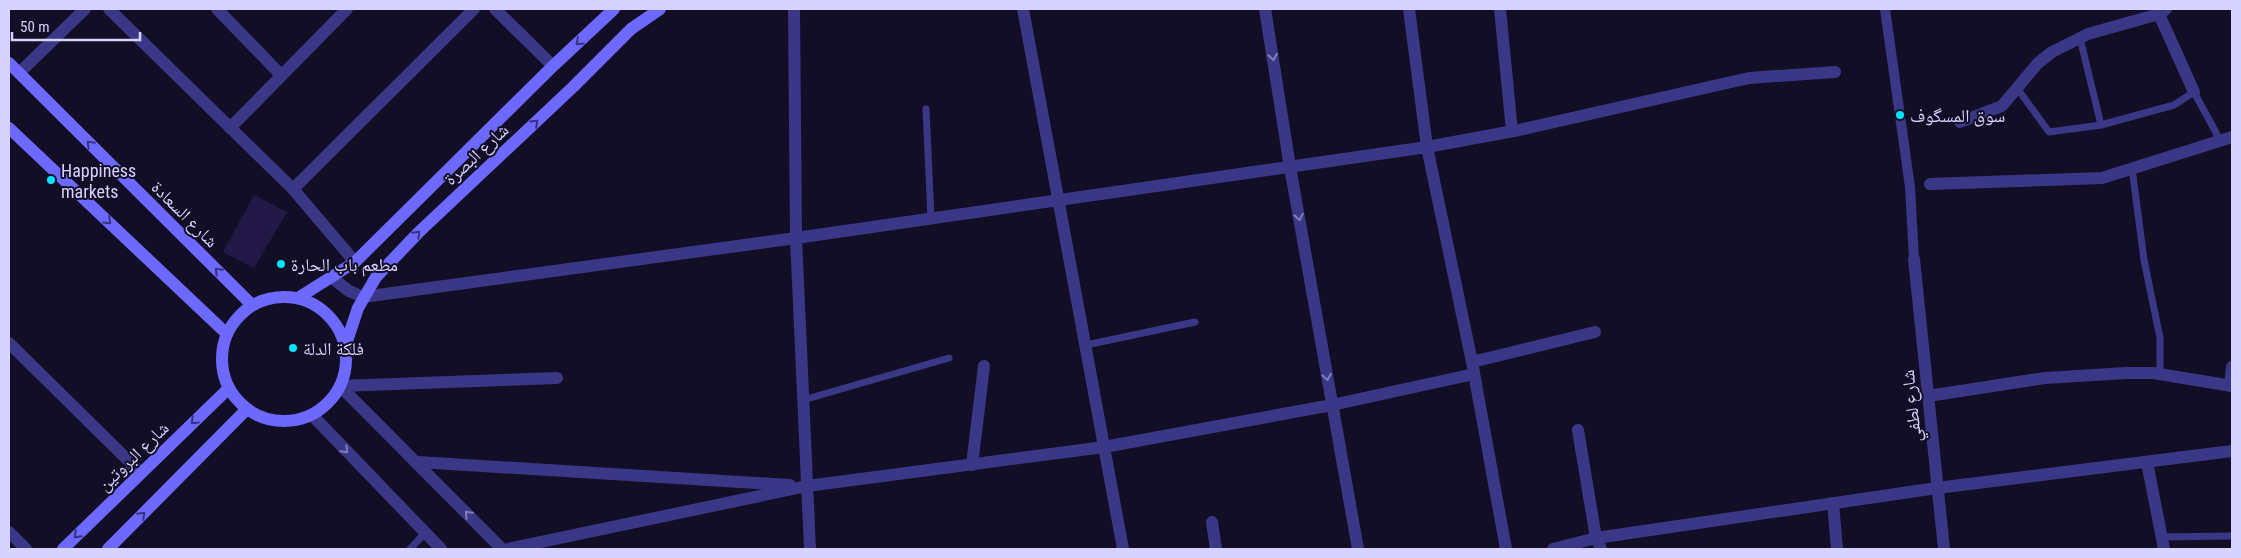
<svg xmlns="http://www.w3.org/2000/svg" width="2241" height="558" font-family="'Roboto Condensed','Noto Naskh Arabic',sans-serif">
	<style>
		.building { fill: #231947 }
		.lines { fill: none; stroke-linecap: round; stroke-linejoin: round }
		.service { stroke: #3a3786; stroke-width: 7 }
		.pedestrian { stroke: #3a3786; stroke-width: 10 }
		.minor { stroke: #3a3786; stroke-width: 12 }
		.tertiary { stroke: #3a3786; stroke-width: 12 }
		.secondary { stroke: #6d69ff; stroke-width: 12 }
		.oneway { stroke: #36327d }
		.oneway2 { stroke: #817dbc }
		.poi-dot { fill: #00e4fd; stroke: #120e26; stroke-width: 2 }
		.labels { text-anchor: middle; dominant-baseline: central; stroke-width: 4; stroke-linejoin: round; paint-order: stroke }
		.poi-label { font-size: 18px; fill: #d8d2ff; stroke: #120e26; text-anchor: start }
		.street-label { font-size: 18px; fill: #d8d2ff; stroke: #120e26 }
	</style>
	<rect width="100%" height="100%" fill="#120e26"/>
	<polygon class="building" points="254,195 287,212 254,268 223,252"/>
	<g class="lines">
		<g class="service">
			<polyline points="2080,38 2101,125"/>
			<polyline points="2017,88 2049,132 2101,125 2174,105 2194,92 2220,140"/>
			<polyline points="926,109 931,218"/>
			<polyline points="2132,168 2144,260 2160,338 2160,374"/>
			<polyline points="1086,345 1195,322"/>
			<polyline points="803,400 949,358"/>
			<polyline points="2161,537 2232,536"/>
			<polyline points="410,549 425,533"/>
		</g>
		<polyline class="pedestrian" points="1885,9 1910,187 1914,259"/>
		<g class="minor">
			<polyline points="109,9 293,189 355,262"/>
			<polyline points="217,9 281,75"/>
			<polyline points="495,9 553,66"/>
			<polyline points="794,9 796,238 810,549"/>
			<polyline points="1023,9 1123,549"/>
			<polyline points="1265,9 1290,167 1358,549"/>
			<polyline points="1409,9 1427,147 1472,362 1506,549"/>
			<polyline points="1500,9 1512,131"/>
			<polyline points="2159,14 2194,92"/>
			<polyline points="19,73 85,9"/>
			<polyline points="1960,122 2002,106 2038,63 2052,52 2088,34 2159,14 2166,9"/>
			<polyline points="230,128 347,9"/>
			<polyline points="1930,184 2102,178 2232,137"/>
			<polyline points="293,189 474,9"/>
			<polyline points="1914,259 1944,549"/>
			<polyline points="331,277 349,291 363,297 796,238 1427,147 1519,130 1749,78 1835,72"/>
			<polyline points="9,343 140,472"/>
			<polyline points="1472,362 1595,332"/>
			<polyline points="340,386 557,378"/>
			<polyline points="2230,386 2232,367"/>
			<polyline points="1928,396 2045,378 2126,373 2153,373 2232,386"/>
			<polyline points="1578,430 1596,538 1601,549"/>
			<polyline points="418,462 790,485"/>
			<polyline points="2147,462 2164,549"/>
			<polyline points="972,465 984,366"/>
			<polyline points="1833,503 1837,549"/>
			<polyline points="1212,522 1216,549"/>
			<polyline points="9,532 26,549"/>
			<polyline points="508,549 807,486 1104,447 1332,405 1474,374"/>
			<polyline points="1553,549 1596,538 1937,488 2232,451"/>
		</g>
		<g class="tertiary">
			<polyline points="340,386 502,549"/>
			<polyline points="312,415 441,549"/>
		</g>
		<g class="secondary">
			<polyline points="9,63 252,305"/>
			<polyline points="9,128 227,334"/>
			<circle cx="284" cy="359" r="62"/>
			<polyline points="298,298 355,262 553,66 614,9"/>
			<polyline points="345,347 358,308 376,277 419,232 573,87 631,29 660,9"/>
			<polyline points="63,549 229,388"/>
			<polyline points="108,549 247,409"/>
		</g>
	</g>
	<defs><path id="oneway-chevron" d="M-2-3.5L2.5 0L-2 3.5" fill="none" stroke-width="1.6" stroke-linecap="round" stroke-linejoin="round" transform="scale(1.25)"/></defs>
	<g class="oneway">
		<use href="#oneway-chevron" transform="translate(579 42) rotate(137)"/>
		<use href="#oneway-chevron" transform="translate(535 123) rotate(-43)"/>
		<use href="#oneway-chevron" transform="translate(90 144) rotate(-135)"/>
		<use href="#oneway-chevron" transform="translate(108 221) rotate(43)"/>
		<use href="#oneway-chevron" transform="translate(417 234) rotate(-45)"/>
		<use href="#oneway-chevron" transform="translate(218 271) rotate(-135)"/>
		<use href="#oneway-chevron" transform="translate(194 421) rotate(136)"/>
		<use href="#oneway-chevron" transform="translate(142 515) rotate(-45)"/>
		<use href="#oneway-chevron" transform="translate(77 535) rotate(135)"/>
	</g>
	<g class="oneway2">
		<use href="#oneway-chevron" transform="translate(1273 57) rotate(81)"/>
		<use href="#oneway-chevron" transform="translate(1299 217) rotate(80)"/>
		<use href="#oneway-chevron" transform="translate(1327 377) rotate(80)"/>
		<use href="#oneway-chevron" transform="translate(345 450) rotate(46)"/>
		<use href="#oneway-chevron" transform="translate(468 514) rotate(-134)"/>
	</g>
	<g class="poi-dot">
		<circle cx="1900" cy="115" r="5"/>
		<circle cx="51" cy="180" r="5"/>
		<circle cx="281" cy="264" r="5"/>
		<circle cx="293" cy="348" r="5"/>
	</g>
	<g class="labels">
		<g class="poi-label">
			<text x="1910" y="115">سوق المسگوف</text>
			<text x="61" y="170">Happiness<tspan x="61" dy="21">markets</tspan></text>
			<text x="291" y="264">مطعم باب الحارة</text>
			<text x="303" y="348">فلكة الدلة</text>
		</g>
		<g class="street-label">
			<text transform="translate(476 154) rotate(-43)">شارع البصرة</text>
			<text transform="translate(185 214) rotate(45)">شارع السعادة</text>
			<text transform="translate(1911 406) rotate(-96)">شارع لطفي</text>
			<text transform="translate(133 456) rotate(-44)">شارع البروتين</text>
		</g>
	</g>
	<rect width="2241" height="558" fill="none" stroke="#d8d2ff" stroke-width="20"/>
	<path d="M12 32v8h128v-8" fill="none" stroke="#d8d2ff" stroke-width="2.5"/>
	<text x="20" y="32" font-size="15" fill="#d8d2ff" stroke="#120e26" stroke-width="4" paint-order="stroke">50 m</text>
</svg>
